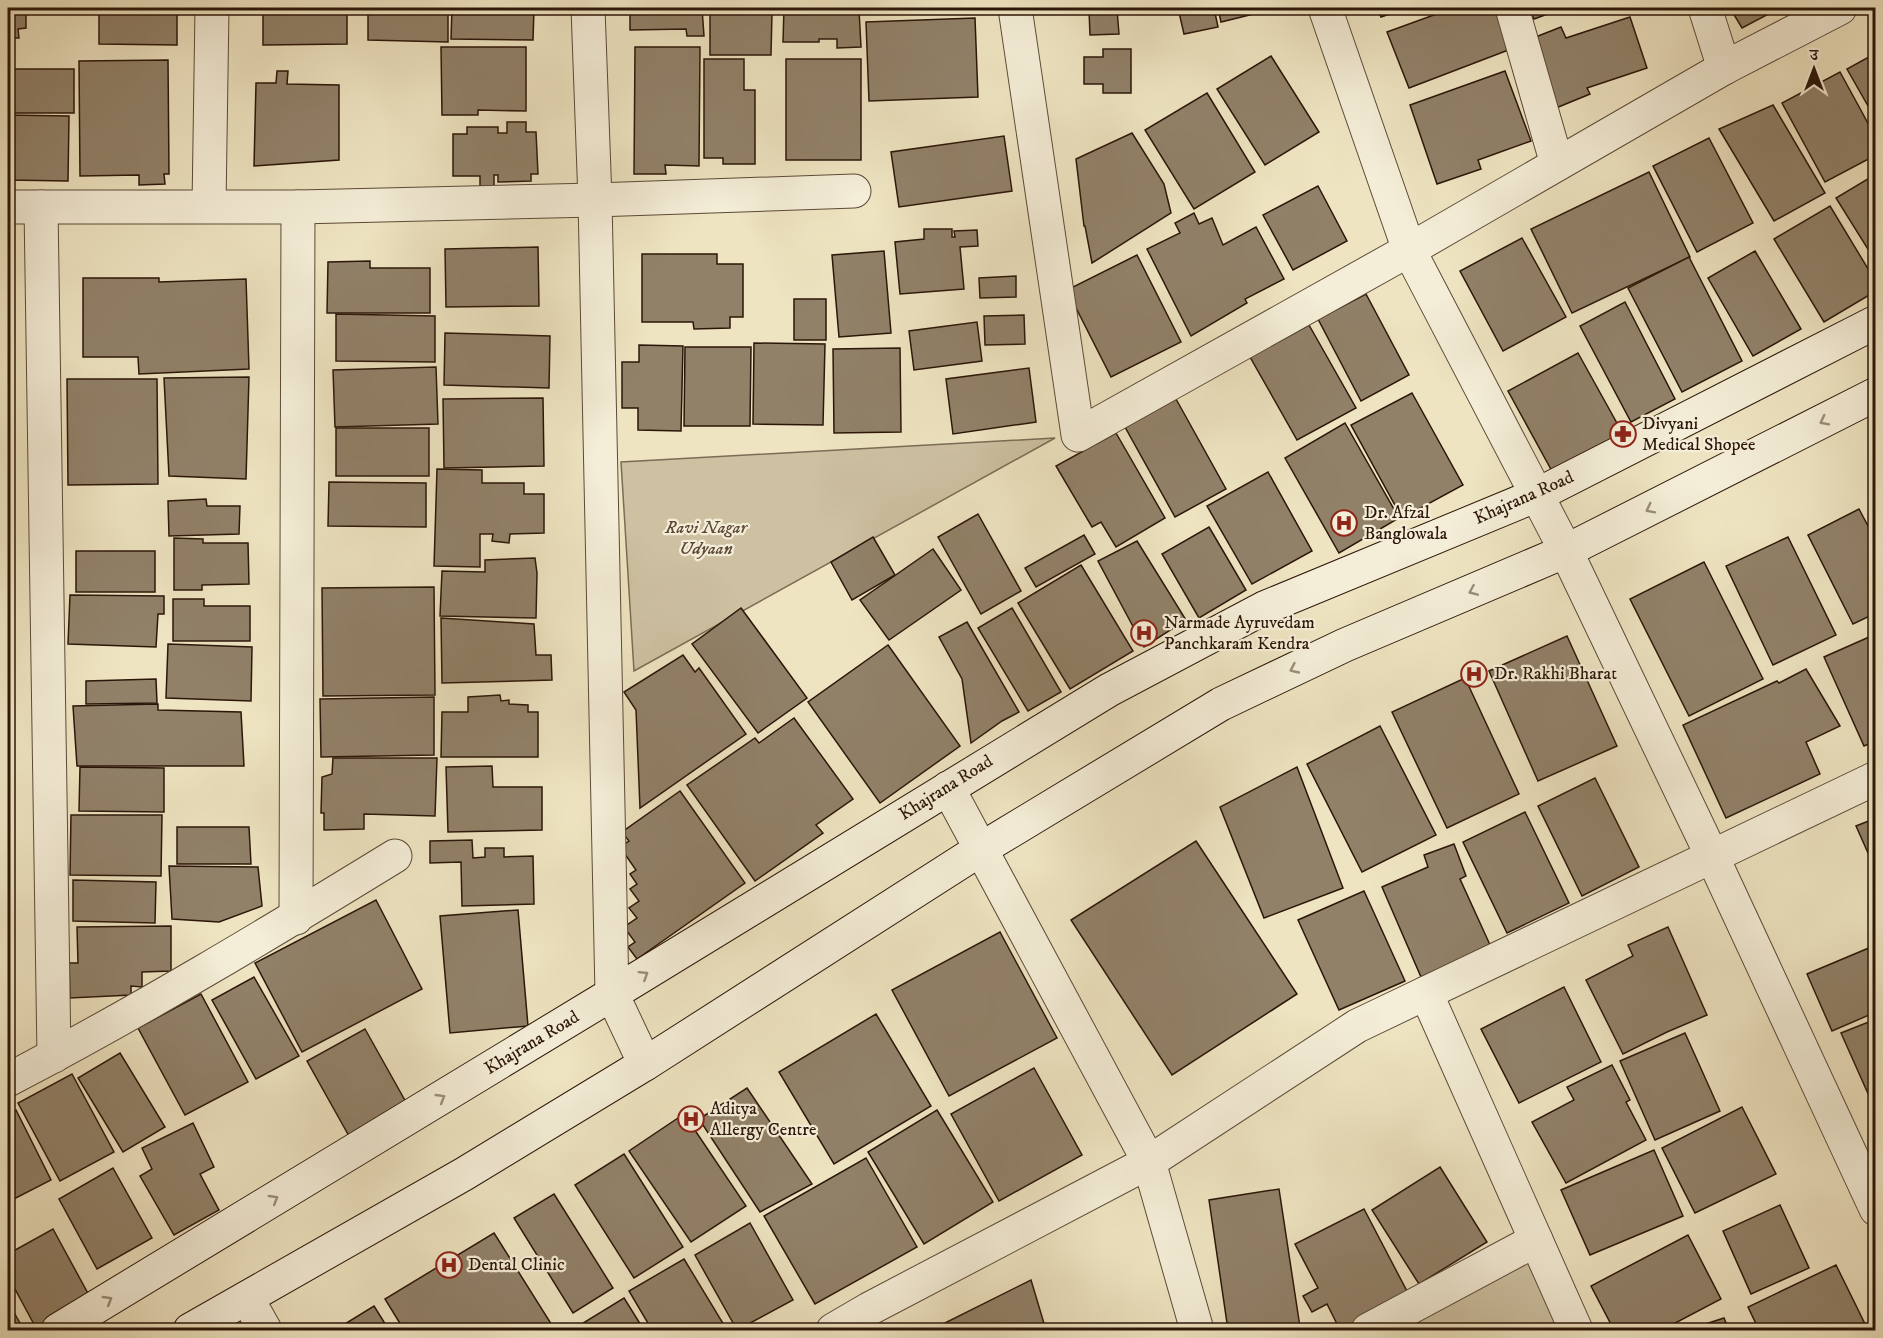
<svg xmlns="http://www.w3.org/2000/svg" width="1883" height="1338" font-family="'IM FELL DW Pica','Noto Serif Devanagari',serif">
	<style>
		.green { fill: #cdc1a2; stroke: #7c6c56; stroke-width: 1.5 }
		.building { fill: #918169; stroke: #2c1609; stroke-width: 1.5 }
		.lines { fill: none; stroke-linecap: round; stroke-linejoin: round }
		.street-casing { stroke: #5c4a37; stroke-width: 35 }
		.secondary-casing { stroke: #2c1609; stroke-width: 35 }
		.street { stroke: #f4edd7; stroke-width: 33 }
		.secondary { stroke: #f4edd7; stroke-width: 33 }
		.oneway { stroke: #9a8c7a }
		.labels { text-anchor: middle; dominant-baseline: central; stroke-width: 4.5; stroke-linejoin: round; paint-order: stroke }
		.poi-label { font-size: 18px; fill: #2c1609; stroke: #f4edd7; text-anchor: start }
		.street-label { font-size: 18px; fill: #2c1609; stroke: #f4edd7 }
		.park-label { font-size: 18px; font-style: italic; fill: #5c4937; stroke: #f4edd7 }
	</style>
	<rect width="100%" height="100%" fill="#eee4c1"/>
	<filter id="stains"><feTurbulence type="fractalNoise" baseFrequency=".00333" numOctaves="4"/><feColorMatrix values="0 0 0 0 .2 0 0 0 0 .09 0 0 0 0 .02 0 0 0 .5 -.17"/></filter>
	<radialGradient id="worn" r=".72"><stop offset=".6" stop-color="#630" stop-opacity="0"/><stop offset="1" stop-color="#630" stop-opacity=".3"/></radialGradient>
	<g class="green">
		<polygon points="1055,438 634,671 621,462"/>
		<polygon points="1542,1252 1577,1330 1389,1330"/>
	</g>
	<g class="building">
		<polygon points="8,8 26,8 26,28 18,29 19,38 8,38"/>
		<polygon points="99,8 177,8 177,45 99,44"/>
		<polygon points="263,8 347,8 347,44 263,45"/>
		<polygon points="368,8 448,8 448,42 368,40"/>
		<polygon points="452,8 534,8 533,40 451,39"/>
		<polygon points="630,8 702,8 704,36 687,36 686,29 630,30"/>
		<polygon points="710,8 766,8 766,12 772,12 771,55 710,55"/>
		<polygon points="784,8 853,8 853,10 859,10 861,47 837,48 837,39 819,39 819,42 783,42"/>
		<polygon points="1178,8 1214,8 1218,27 1184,34"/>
		<polygon points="1218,8 1261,8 1262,12 1221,22"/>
		<polygon points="1377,8 1407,8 1381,17"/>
		<polygon points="1453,8 1503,8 1511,49 1409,88 1387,32"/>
		<polygon points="1529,8 1564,8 1534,19"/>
		<polygon points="1730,8 1780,8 1742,28"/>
		<polygon points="1117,9 1119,34 1090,35 1089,10"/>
		<polygon points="1630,17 1647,68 1587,88 1590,94 1556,108 1528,40 1561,27 1566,38"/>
		<polygon points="975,18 978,97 869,101 866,22"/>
		<polygon points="441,47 526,47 526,111 478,110 478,115 442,115"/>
		<polygon points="635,47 700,47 699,166 665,165 666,174 634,174"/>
		<polygon points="1103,49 1131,49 1131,93 1103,93 1103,84 1084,84 1084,57 1103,57"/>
		<polygon points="1876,53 1876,120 1847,69"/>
		<polygon points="1271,56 1319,132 1265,165 1217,89"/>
		<polygon points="704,59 744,59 744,90 755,90 755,164 723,164 723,158 704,158"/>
		<rect x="786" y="59" width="75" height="101"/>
		<polygon points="168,60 169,174 164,174 165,184 139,185 139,175 80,176 79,61"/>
		<rect x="8" y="69" width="66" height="44"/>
		<polygon points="277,71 288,71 287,84 339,85 339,160 254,166 256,83 276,83"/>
		<polygon points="1505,71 1531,141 1478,160 1481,169 1437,184 1410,105"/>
		<polygon points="1840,72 1876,138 1876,155 1825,182 1782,103"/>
		<polygon points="1207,93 1255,172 1194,209 1145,130"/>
		<polygon points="1773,105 1825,193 1774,221 1719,129"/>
		<polygon points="8,115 69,116 68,181 8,180"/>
		<polygon points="507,122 526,122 526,132 536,132 538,174 531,174 531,181 498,182 498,175 494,175 494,186 480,186 480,176 453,176 453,134 467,134 467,127 498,127 498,133 507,133"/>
		<polygon points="1132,133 1164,184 1171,213 1092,263 1085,226 1084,226 1076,159"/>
		<polygon points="1004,136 1012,191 899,207 891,152"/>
		<polygon points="1709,138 1753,223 1697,252 1653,166"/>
		<polygon points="1649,172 1690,257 1572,313 1531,229"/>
		<polygon points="1876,174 1876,262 1836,198"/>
		<polygon points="1318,186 1347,241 1293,270 1263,215"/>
		<polygon points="1830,206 1876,282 1876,291 1824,322 1774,239"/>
		<polygon points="1194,213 1199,224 1212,218 1223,245 1256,227 1284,279 1245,299 1247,303 1191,336 1147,249 1180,233 1175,223"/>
		<polygon points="924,229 952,229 952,237 955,237 954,231 977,230 978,246 960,247 964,289 900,294 895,242 924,239"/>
		<polygon points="1522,238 1566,317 1503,351 1460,271"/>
		<polygon points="538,247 539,306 446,307 445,249"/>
		<polygon points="884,251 891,333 839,337 832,255"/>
		<polygon points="1755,251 1801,329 1753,356 1708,278"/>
		<polygon points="642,254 717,254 717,264 743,264 743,317 730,317 730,328 694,329 693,322 642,322"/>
		<polygon points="1137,255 1181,342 1111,377 1067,290"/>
		<polygon points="1689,257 1742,361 1682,392 1628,288"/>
		<polygon points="370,261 370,268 430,268 430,313 327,313 328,262"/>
		<polygon points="1016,276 1016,297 980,298 979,278"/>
		<polygon points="83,278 159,278 159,282 246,279 249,369 139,374 138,357 83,357"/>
		<polygon points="1366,294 1409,375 1361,401 1318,319"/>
		<rect x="794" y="299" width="32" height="41"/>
		<polygon points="1625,302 1675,399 1631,422 1580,326"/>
		<polygon points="336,314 435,316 435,362 336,361"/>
		<polygon points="1024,315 1025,344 985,345 984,316"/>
		<polygon points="977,322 982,361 914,370 909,331"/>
		<polygon points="1309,325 1356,408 1297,440 1250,357"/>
		<polygon points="445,333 550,336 549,388 444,385"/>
		<polygon points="754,343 825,344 823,425 753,424"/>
		<polygon points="639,345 683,346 681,431 638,430 638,408 622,408 622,362 639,362"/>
		<polygon points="685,347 751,347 750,426 684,426"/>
		<polygon points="900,348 901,432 834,433 833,349"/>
		<polygon points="1578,353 1623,434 1553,473 1508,391"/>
		<polygon points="436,367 438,424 335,427 333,370"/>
		<polygon points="1029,368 1036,422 953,434 946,379"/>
		<polygon points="249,377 246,479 169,476 164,378"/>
		<polygon points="67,379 157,379 158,484 68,485"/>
		<polygon points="1412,393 1463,485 1402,518 1351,425"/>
		<polygon points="543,398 544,466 444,468 443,399"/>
		<polygon points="1176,399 1226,489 1175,517 1125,427"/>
		<polygon points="1345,423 1399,518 1339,553 1285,458"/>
		<rect x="336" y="428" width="93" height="48"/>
		<polygon points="1116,433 1165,518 1116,547 1101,522 1092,527 1056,466"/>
		<polygon points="437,469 482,470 482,483 524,483 524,494 544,494 544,533 510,534 509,543 492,541 493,534 480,534 480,567 434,566"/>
		<polygon points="1268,472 1312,551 1252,584 1207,506"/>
		<polygon points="329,482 426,483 426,527 328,526"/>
		<polygon points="206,499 207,506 240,506 239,534 169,536 168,501"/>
		<polygon points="1859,509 1876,541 1876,613 1853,624 1808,535"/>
		<polygon points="978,514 1021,591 981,614 938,537"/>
		<polygon points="1209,527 1246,590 1199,618 1162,554"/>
		<polygon points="1084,535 1095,554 1036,587 1025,568"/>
		<polygon points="873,537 895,575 852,600 831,562"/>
		<polygon points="1788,537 1836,635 1773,665 1726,566"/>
		<polygon points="174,538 203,539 203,543 248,543 249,584 202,585 202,590 174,590"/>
		<polygon points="1137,541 1186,620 1144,647 1098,561"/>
		<polygon points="933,549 961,590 889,640 860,600"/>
		<rect x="76" y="551" width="79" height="41"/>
		<polygon points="535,558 537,573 536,618 440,616 442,571 485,572 485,560"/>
		<polygon points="1704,562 1763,679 1689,716 1630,599"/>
		<polygon points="1081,565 1133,651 1070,689 1018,603"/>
		<polygon points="434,587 435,695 323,696 322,588"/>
		<polygon points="70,595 164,596 164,614 158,614 156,647 68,644"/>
		<polygon points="173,599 204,599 204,606 250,606 250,641 173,641"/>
		<polygon points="741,608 807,698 758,733 692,644"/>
		<polygon points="1012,608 1061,692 1028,711 978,628"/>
		<polygon points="441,618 534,624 536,655 551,655 552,680 442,683"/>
		<polygon points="967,622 1019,712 1002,721 971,743 962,679 939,637"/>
		<polygon points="1876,634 1876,741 1864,746 1824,657"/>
		<polygon points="1567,636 1617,746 1538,781 1489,671"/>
		<polygon points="168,644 252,647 251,701 166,698"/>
		<polygon points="888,645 960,746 880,803 808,702"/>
		<polygon points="683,655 695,672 699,668 746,734 640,808 636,710 624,692"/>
		<polygon points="1806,669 1840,726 1806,742 1820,774 1726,818 1683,725 1777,681 1779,683"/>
		<polygon points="1465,678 1519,794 1447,828 1392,712"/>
		<polygon points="156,679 157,703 86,704 86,681"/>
		<polygon points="500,695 501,701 509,700 509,704 528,705 528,712 538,712 538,757 441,757 442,712 468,712 468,697"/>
		<polygon points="434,697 434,755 321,757 320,699"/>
		<polygon points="158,704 158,710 241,712 244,766 77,766 73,706"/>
		<polygon points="794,718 853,799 816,825 823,833 755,881 687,785 755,738 759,743"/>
		<polygon points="1380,726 1436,835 1362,872 1307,764"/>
		<polygon points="333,758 437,758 435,816 364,814 364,829 324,830 324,813 321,813 322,777 332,774"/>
		<polygon points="492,766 493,787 542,787 542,830 448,832 446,767"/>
		<polygon points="80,767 164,768 164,812 79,811"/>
		<polygon points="1297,767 1343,888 1264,918 1220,807"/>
		<polygon points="1595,778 1639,867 1582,896 1538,806"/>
		<polygon points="680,791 745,883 637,959 628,947 635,942 624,927 637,918 629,908 639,901 630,889 637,884 630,874 636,870 620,847 629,841 622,832"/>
		<polygon points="1525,812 1569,903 1507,933 1463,842"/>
		<polygon points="71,815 162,815 161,876 70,875"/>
		<polygon points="1876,818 1876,871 1856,826"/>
		<polygon points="177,827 249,827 251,864 177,864"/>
		<polygon points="472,840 473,858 485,857 485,848 504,848 504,857 533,856 534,904 462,906 461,862 430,863 430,841"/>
		<polygon points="1196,841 1297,994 1172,1075 1071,920"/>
		<polygon points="1454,844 1466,876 1460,879 1491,947 1421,977 1382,887 1428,867 1424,855"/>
		<polygon points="169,866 258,867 262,906 219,922 172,919"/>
		<polygon points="73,880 156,882 155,923 73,921"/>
		<polygon points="1364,891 1405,981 1339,1010 1298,920"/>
		<polygon points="376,900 422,989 302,1052 255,963"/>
		<polygon points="518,910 528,1026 450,1033 440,916"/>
		<polygon points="171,926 171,971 142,972 142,987 131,986 131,995 70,998 69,963 78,963 77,927"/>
		<polygon points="1668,927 1707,1015 1667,1032 1623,1054 1586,980 1633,956 1628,945"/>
		<polygon points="1000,932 1057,1038 949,1096 892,990"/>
		<polygon points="1876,945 1876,1012 1832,1031 1807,974"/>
		<polygon points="254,977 299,1056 256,1079 212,1000"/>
		<polygon points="1564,987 1601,1062 1519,1103 1481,1029"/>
		<polygon points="201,994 248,1082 185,1115 138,1028"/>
		<polygon points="876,1014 931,1106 834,1164 779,1072"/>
		<polygon points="1876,1019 1876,1096 1870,1098 1841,1033"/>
		<polygon points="365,1029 407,1104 349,1136 307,1061"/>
		<polygon points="1685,1033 1720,1111 1655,1140 1620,1061"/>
		<polygon points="120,1053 165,1127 123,1152 78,1078"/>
		<polygon points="1612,1065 1630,1100 1626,1102 1646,1140 1566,1183 1532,1122 1574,1100 1567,1087"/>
		<polygon points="1034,1068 1082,1155 999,1201 951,1114"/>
		<polygon points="72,1074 114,1152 60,1181 18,1103"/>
		<polygon points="747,1088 812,1184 760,1212 699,1119"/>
		<polygon points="1742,1107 1776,1174 1695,1213 1662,1148"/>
		<polygon points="16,1110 51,1180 8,1202 8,1114"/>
		<polygon points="937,1110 993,1202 924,1244 868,1152"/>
		<polygon points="684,1114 746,1206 691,1242 629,1151"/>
		<polygon points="193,1123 214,1167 200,1174 219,1210 174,1235 140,1176 152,1169 142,1148"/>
		<polygon points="1654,1150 1683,1216 1590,1255 1561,1190"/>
		<polygon points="624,1154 683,1247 634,1278 575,1185"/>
		<polygon points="866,1158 917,1247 815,1304 764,1216"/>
		<polygon points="1440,1167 1487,1242 1419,1284 1372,1210"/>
		<polygon points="113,1168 152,1238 97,1269 59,1199"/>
		<polygon points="1279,1189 1300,1327 1277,1330 1228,1330 1209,1200"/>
		<polygon points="554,1194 613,1288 573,1313 514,1218"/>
		<polygon points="1780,1205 1809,1268 1751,1294 1723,1231"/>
		<polygon points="1364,1209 1409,1295 1340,1330 1327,1304 1312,1312 1303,1296 1318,1288 1295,1244"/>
		<polygon points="750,1223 793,1300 737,1330 695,1255"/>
		<polygon points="53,1229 91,1299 36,1328 8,1276 8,1254"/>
		<polygon points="494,1233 555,1330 404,1330 385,1299"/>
		<polygon points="1688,1235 1721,1299 1662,1330 1614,1330 1591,1286"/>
		<polygon points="684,1259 727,1330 652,1330 629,1291"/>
		<polygon points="1836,1265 1868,1330 1759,1330 1748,1307"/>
		<polygon points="1031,1280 1046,1330 940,1330 939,1326"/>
		<polygon points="624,1298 644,1330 576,1330 575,1328"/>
		<polygon points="8,1302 24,1330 8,1330"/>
		<polygon points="374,1306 389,1330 335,1330"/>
		<polygon points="1724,1318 1729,1330 1687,1330"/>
	</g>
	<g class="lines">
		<g class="street-casing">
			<g id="street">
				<polyline points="588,8 595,200 612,994 645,1064"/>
				<polyline points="1015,8 1078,435 1409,250 1724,68 1840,8"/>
				<polyline points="1325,8 1409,250 1566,551 1712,856 1876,1209"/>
				<polyline points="1512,8 1557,164"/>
				<polyline points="1705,8 1724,68"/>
				<polyline points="209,206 212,8"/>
				<polyline points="8,207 298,207 595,200 854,191"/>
				<polyline points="41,207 54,1056"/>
				<polyline points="948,788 1149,1162 1197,1330"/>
				<polyline points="296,918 298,207"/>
				<polyline points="1426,993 1576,1330"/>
				<path d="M8,1080C140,1011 268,934 395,856"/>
				<polyline points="247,1298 265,1330"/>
				<polyline points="833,1330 869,1309 1149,1162 1357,1026 1876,778"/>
				<polyline points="1368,1330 1536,1240"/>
			</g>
		</g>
		<g class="secondary-casing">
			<g id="secondary">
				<polyline points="58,1330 612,994 1109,690 1264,608 1537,495 1876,322"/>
				<polyline points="190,1330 464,1174 645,1064 981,849 1221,704 1345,645 1566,551 1876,394"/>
			</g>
		</g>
		<use href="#street" class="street"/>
		<use href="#secondary" class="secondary"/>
	</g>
	<defs><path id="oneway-chevron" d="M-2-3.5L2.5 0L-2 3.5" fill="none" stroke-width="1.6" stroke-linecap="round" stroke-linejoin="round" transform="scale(1.5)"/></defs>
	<g class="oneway">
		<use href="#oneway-chevron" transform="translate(1824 421) rotate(153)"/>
		<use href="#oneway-chevron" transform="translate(1650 509) rotate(153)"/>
		<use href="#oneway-chevron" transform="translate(1473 591) rotate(157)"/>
		<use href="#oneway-chevron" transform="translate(1294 669) rotate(155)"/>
		<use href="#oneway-chevron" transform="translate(644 975) rotate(-32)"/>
		<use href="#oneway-chevron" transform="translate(441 1098) rotate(-31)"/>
		<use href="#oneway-chevron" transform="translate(274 1199) rotate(-31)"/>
		<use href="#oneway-chevron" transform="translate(108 1300) rotate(-31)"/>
	</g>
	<defs>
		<g id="pharmacy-ring" transform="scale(1.35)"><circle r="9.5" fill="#f4edd7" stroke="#8f2418" stroke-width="1.5"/><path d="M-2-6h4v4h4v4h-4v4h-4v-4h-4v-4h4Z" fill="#8f2418"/></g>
		<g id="hospital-ring" transform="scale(1.35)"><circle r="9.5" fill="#f4edd7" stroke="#8f2418" stroke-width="1.5"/><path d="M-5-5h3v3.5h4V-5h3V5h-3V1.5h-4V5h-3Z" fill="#8f2418"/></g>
	</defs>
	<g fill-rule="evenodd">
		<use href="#pharmacy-ring" x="1623" y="434"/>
		<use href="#hospital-ring" x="1344" y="523"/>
		<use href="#hospital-ring" x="1144" y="633"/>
		<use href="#hospital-ring" x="1474" y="674"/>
		<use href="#hospital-ring" x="691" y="1119"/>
		<use href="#hospital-ring" x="449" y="1265"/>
	</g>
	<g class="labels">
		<g class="poi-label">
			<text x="1642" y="424">Divyani<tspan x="1642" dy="21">Medical Shopee</tspan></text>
			<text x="1364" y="513">Dr. Afzal<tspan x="1364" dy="21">Banglowala</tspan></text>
			<text x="1164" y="623">Narmade Ayruvedam<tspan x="1164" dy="21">Panchkaram Kendra</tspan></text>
			<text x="1494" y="674">Dr. Rakhi Bharat</text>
			<text x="710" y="1109">Aditya<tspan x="710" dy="21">Allergy Centre</tspan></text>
			<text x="468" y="1265">Dental Clinic</text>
		</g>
		<g class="street-label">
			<text transform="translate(1524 498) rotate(-24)">Khajrana Road</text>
			<text transform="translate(946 788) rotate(-32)">Khajrana Road</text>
			<text transform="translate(532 1043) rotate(-31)">Khajrana Road</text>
		</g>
		<g class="park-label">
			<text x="706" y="528">Ravi Nagar<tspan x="706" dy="21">Udyaan</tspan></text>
		</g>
	</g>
	<rect width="1883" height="1338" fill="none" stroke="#eee4c1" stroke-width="30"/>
	<rect x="9" y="9" width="1865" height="1320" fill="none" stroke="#2c1609" stroke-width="3"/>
	<rect x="15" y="15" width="1853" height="1308" fill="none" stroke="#2c1609" stroke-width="1.5"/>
	<g transform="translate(1814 69)" stroke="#f4edd7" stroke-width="4.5" paint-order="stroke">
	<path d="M0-4.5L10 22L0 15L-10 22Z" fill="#2c1609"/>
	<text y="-9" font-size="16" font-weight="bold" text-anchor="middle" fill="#2c1609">उ</text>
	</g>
	<rect width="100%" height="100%" filter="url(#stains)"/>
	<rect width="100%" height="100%" fill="url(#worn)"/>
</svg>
